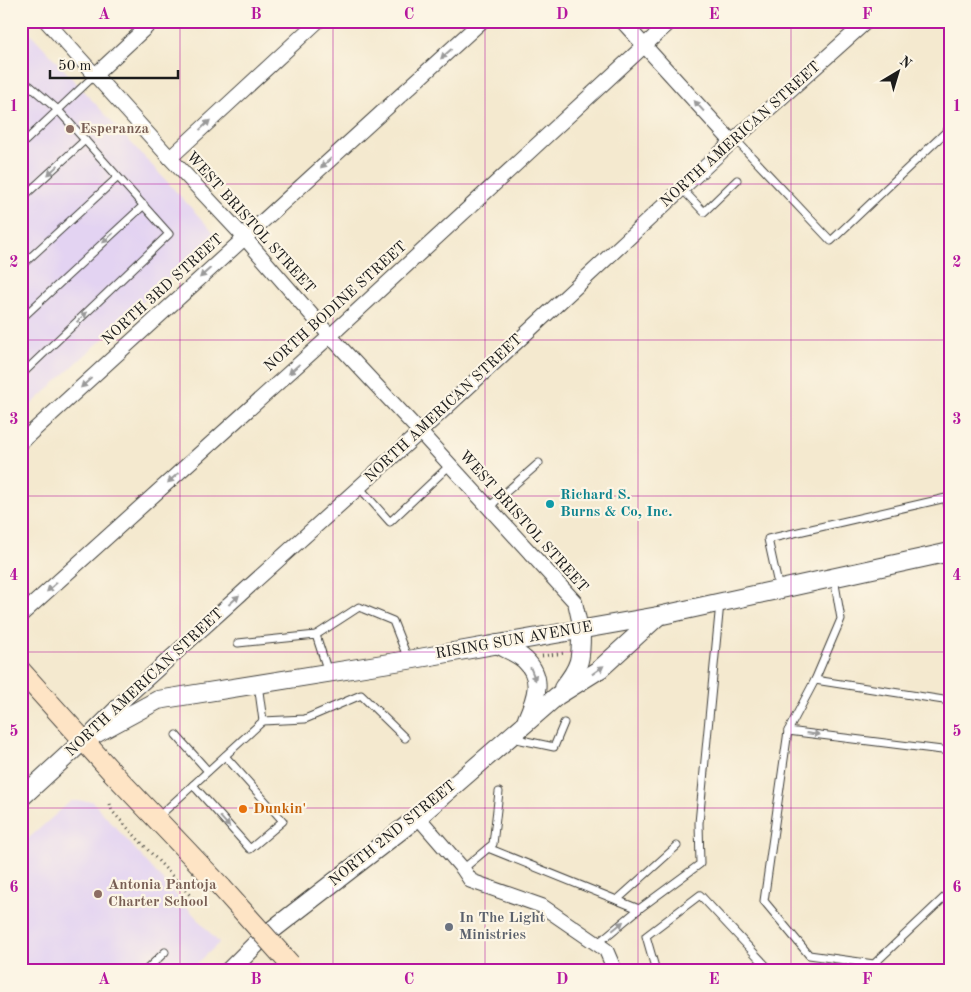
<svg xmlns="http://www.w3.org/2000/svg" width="971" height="992" font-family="'Old Standard TT',serif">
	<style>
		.built { fill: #e3d3f2 }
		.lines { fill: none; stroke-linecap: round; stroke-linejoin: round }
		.service-casing { stroke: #3c3b37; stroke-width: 9 }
		.minor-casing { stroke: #3c3b37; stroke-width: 16 }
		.tertiary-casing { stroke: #3c3b37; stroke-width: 20 }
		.secondary-casing { stroke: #3c3b37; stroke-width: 22 }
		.path { stroke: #3c3b37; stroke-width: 3; stroke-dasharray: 1 4; stroke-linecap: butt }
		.service { stroke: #fff; stroke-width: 7 }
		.minor { stroke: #fff; stroke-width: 14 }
		.tertiary { stroke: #fff; stroke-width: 18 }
		.secondary { stroke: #fee4c5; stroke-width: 20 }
		.secondary-bridge-casing { stroke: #3c3b37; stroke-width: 22; stroke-linecap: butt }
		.secondary-bridge { stroke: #fee4c5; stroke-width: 20 }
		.oneway { fill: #999 }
		.grid { fill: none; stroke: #b5179e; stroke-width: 1; stroke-opacity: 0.55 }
		.education-dot { fill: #8d6e63; stroke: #fcf5e5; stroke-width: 2 }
		.culture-dot { fill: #0f9aa8; stroke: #fcf5e5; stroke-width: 2 }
		.food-dot { fill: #e8710a; stroke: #fcf5e5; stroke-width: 2 }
		.worship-dot { fill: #6b7280; stroke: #fcf5e5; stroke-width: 2 }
		.labels { text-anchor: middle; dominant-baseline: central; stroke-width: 4.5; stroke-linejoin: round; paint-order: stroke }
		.education-label { font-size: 15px; font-weight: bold; fill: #785e54; stroke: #fcf5e5; text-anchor: start }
		.street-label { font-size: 15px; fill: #1c1c1c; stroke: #fcf5e5 }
		.culture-label { font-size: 15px; font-weight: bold; fill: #0d838f; stroke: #fcf5e5; text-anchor: start }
		.food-label { font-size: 15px; font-weight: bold; fill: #c56008; stroke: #fcf5e5; text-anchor: start }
		.worship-label { font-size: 15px; font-weight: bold; fill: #5b616d; stroke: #fcf5e5; text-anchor: start }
		.neatline { fill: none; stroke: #b5179e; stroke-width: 2 }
		.grid-label { font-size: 16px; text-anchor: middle; font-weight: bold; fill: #b5179e }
	</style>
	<rect width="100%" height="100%" fill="#fcf5e5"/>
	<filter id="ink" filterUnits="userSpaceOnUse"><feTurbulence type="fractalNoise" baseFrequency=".02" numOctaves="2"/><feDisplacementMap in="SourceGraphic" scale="10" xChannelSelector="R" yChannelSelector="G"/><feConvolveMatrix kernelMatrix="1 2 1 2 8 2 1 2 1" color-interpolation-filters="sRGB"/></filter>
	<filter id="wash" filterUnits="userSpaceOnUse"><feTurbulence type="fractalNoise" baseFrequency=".0096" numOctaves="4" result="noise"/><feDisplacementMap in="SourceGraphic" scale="20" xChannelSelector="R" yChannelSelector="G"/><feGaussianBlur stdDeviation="1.12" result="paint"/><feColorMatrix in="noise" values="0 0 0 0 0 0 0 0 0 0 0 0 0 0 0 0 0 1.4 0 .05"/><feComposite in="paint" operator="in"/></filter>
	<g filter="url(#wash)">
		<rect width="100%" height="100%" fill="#f4e9cf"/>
		<g class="built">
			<polygon points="21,23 216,235 21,414"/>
			<polygon points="71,801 92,801 219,943 189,971 21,971 21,845"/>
		</g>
	</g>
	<g filter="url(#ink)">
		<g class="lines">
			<g class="service-casing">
				<g id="service">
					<polyline points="21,26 27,21"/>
					<polyline points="21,94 30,86 58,110 169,234 21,375"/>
					<polyline points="735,139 831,241 950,128"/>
					<polyline points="21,145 95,75"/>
					<polyline points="682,189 704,212 737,180"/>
					<polyline points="21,199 85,140"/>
					<polyline points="21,266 118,177"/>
					<polyline points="21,319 144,205"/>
					<polyline points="359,487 390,522 450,465"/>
					<polyline points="489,507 539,463"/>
					<polyline points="834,578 841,619 815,680 950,701"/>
					<polyline points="779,589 768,539 946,498 950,514"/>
					<polyline points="316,635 359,607 393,621 408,659"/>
					<polyline points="238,643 316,635 328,672"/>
					<polyline points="815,680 788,731 950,751"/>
					<polyline points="263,721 305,719 361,695 405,738"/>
					<polyline points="788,731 764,901 809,955 874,964 950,892"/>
					<polyline points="176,735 208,771"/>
					<polyline points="512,738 554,747 564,723"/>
					<polyline points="193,785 250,849 283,821 225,756"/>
					<polyline points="157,818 263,721 258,684"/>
					<polyline points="488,848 639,909"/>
					<polyline points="463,869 493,844 499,792"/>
					<polyline points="617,900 677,846"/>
					<polyline points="597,944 639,909 700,864 699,823 720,603"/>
					<polyline points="145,971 165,952"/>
					<polyline points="656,971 646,936 700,895 771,971"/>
				</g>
			</g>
			<g class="minor-casing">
				<g id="minor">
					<polyline points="46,21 170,158 244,237 330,336 420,432 575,602 581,629"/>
					<polyline points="622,21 732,142"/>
					<polyline points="95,75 153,21"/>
					<polyline points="170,158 318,21"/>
					<polyline points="21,442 482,21"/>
					<polyline points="21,615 330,336 671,21"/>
					<polyline points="93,731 127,697 420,432 732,142 867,21"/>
					<polyline points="418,817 463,869 471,881 542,906 606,950 615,971"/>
				</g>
			</g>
			<g class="tertiary-casing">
				<g id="tertiary">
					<path d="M497,644C506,649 518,653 525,660C544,678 536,698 527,719"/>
					<path d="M563,688C582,665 581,657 581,629"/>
					<polyline points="21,798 84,740 158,700 408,660 658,616 950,552"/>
					<polyline points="229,971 263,937 418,817 557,696 600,669 658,616"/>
				</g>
			</g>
			<g class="secondary-casing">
				<polyline id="secondary" points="21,671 111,771 222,888"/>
			</g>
			<g class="path">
				<polyline points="542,656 565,653"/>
				<polyline points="110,804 112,811 201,907"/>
			</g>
			<use href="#service" class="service"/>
			<use href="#minor" class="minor"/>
			<use href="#tertiary" class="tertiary"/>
			<use href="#secondary" class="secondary"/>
			<g class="secondary-bridge-casing">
				<polyline id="secondary-bridge" points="222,888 290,964"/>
			</g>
			<use href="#secondary-bridge" class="secondary-bridge"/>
		</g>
		<defs><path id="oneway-solid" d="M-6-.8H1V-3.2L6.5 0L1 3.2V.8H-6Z" transform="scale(1.25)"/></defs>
		<g class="oneway">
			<use href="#oneway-solid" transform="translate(446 54) rotate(138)"/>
			<use href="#oneway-solid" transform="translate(699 106) rotate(-132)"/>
			<use href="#oneway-solid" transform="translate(205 125) rotate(-43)"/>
			<use href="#oneway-solid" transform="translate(326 163) rotate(138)"/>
			<use href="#oneway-solid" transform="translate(53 170) rotate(137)"/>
			<use href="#oneway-solid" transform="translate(108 238) rotate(137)"/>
			<use href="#oneway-solid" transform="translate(205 273) rotate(138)"/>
			<use href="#oneway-solid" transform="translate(82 317) rotate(-44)"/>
			<use href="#oneway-solid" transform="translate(294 369) rotate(138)"/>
			<use href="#oneway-solid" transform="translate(86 383) rotate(138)"/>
			<use href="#oneway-solid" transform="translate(173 478) rotate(138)"/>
			<use href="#oneway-solid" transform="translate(52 587) rotate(138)"/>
			<use href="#oneway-solid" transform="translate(234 600) rotate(-42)"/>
			<use href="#oneway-solid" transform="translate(598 670) rotate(-36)"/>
			<use href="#oneway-solid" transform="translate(533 674) rotate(68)"/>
			<use href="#oneway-solid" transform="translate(813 734) rotate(7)"/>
			<use href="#oneway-solid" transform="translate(225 822) rotate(48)"/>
			<use href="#oneway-solid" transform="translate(618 926) rotate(-40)"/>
		</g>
	</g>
	<path class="grid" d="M180,21V971M333,21V971M485,21V971M638,21V971M791,21V971M21,184H950M21,340H950M21,496H950M21,652H950M21,808H950"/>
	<g class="education-dot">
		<circle cx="70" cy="129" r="5"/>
		<circle cx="98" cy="894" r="5"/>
	</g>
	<circle class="culture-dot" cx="550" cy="504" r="5"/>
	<circle class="food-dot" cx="243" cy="809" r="5"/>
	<circle class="worship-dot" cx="449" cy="927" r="5"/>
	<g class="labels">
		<g class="education-label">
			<text x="80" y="129">Esperanza</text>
			<text x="108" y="885">Antonia Pantoja<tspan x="108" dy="17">Charter School</tspan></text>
		</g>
		<g class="street-label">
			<text transform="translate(741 135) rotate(-42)">NORTH AMERICAN STREET</text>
			<text transform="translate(250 223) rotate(48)">WEST BRISTOL STREET</text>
			<text transform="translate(163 290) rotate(-42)">NORTH 3RD STREET</text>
			<text transform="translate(336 307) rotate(-42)">NORTH BODINE STREET</text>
			<text transform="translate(444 409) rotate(-43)">NORTH AMERICAN STREET</text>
			<text transform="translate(523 522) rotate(48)">WEST BRISTOL STREET</text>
			<text transform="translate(514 641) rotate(-10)">RISING SUN AVENUE</text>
			<text transform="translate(145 683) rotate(-43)">NORTH AMERICAN STREET</text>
			<text transform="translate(393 834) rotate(-39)">NORTH 2ND STREET</text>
		</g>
		<g class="culture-label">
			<text x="560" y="495">Richard S.<tspan x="560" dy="17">Burns &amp; Co, Inc.</tspan></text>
		</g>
		<g class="food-label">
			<text x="253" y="809">Dunkin'</text>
		</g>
		<g class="worship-label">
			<text x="459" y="918">In The Light<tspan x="459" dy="17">Ministries</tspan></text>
		</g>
	</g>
	<rect width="971" height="992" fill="none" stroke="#fcf5e5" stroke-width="55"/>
	<g transform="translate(898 72) rotate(38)" stroke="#fcf5e5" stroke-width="4" paint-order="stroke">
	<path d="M0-4L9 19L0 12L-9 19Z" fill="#1c1c1c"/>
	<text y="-8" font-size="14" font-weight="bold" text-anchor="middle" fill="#1c1c1c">N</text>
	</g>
	<path d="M50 70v8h128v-8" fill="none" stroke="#1c1c1c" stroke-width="2.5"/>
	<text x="58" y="70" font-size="15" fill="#1c1c1c" stroke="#fcf5e5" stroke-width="4" paint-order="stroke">50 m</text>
	<rect x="28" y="28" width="916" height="936" class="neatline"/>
	<g class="grid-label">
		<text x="104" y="19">A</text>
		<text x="256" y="19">B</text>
		<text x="409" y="19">C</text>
		<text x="562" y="19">D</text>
		<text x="714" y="19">E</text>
		<text x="867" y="19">F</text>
		<text x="14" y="111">1</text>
		<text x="957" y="111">1</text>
		<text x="14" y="267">2</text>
		<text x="957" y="267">2</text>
		<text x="14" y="424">3</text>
		<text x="957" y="424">3</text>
		<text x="14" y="580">4</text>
		<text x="957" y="580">4</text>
		<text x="14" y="736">5</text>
		<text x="957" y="736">5</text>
		<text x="14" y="892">6</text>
		<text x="957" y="892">6</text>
		<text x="104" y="984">A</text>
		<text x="256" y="984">B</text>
		<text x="409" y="984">C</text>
		<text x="562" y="984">D</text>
		<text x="714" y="984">E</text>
		<text x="867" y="984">F</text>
	</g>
</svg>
